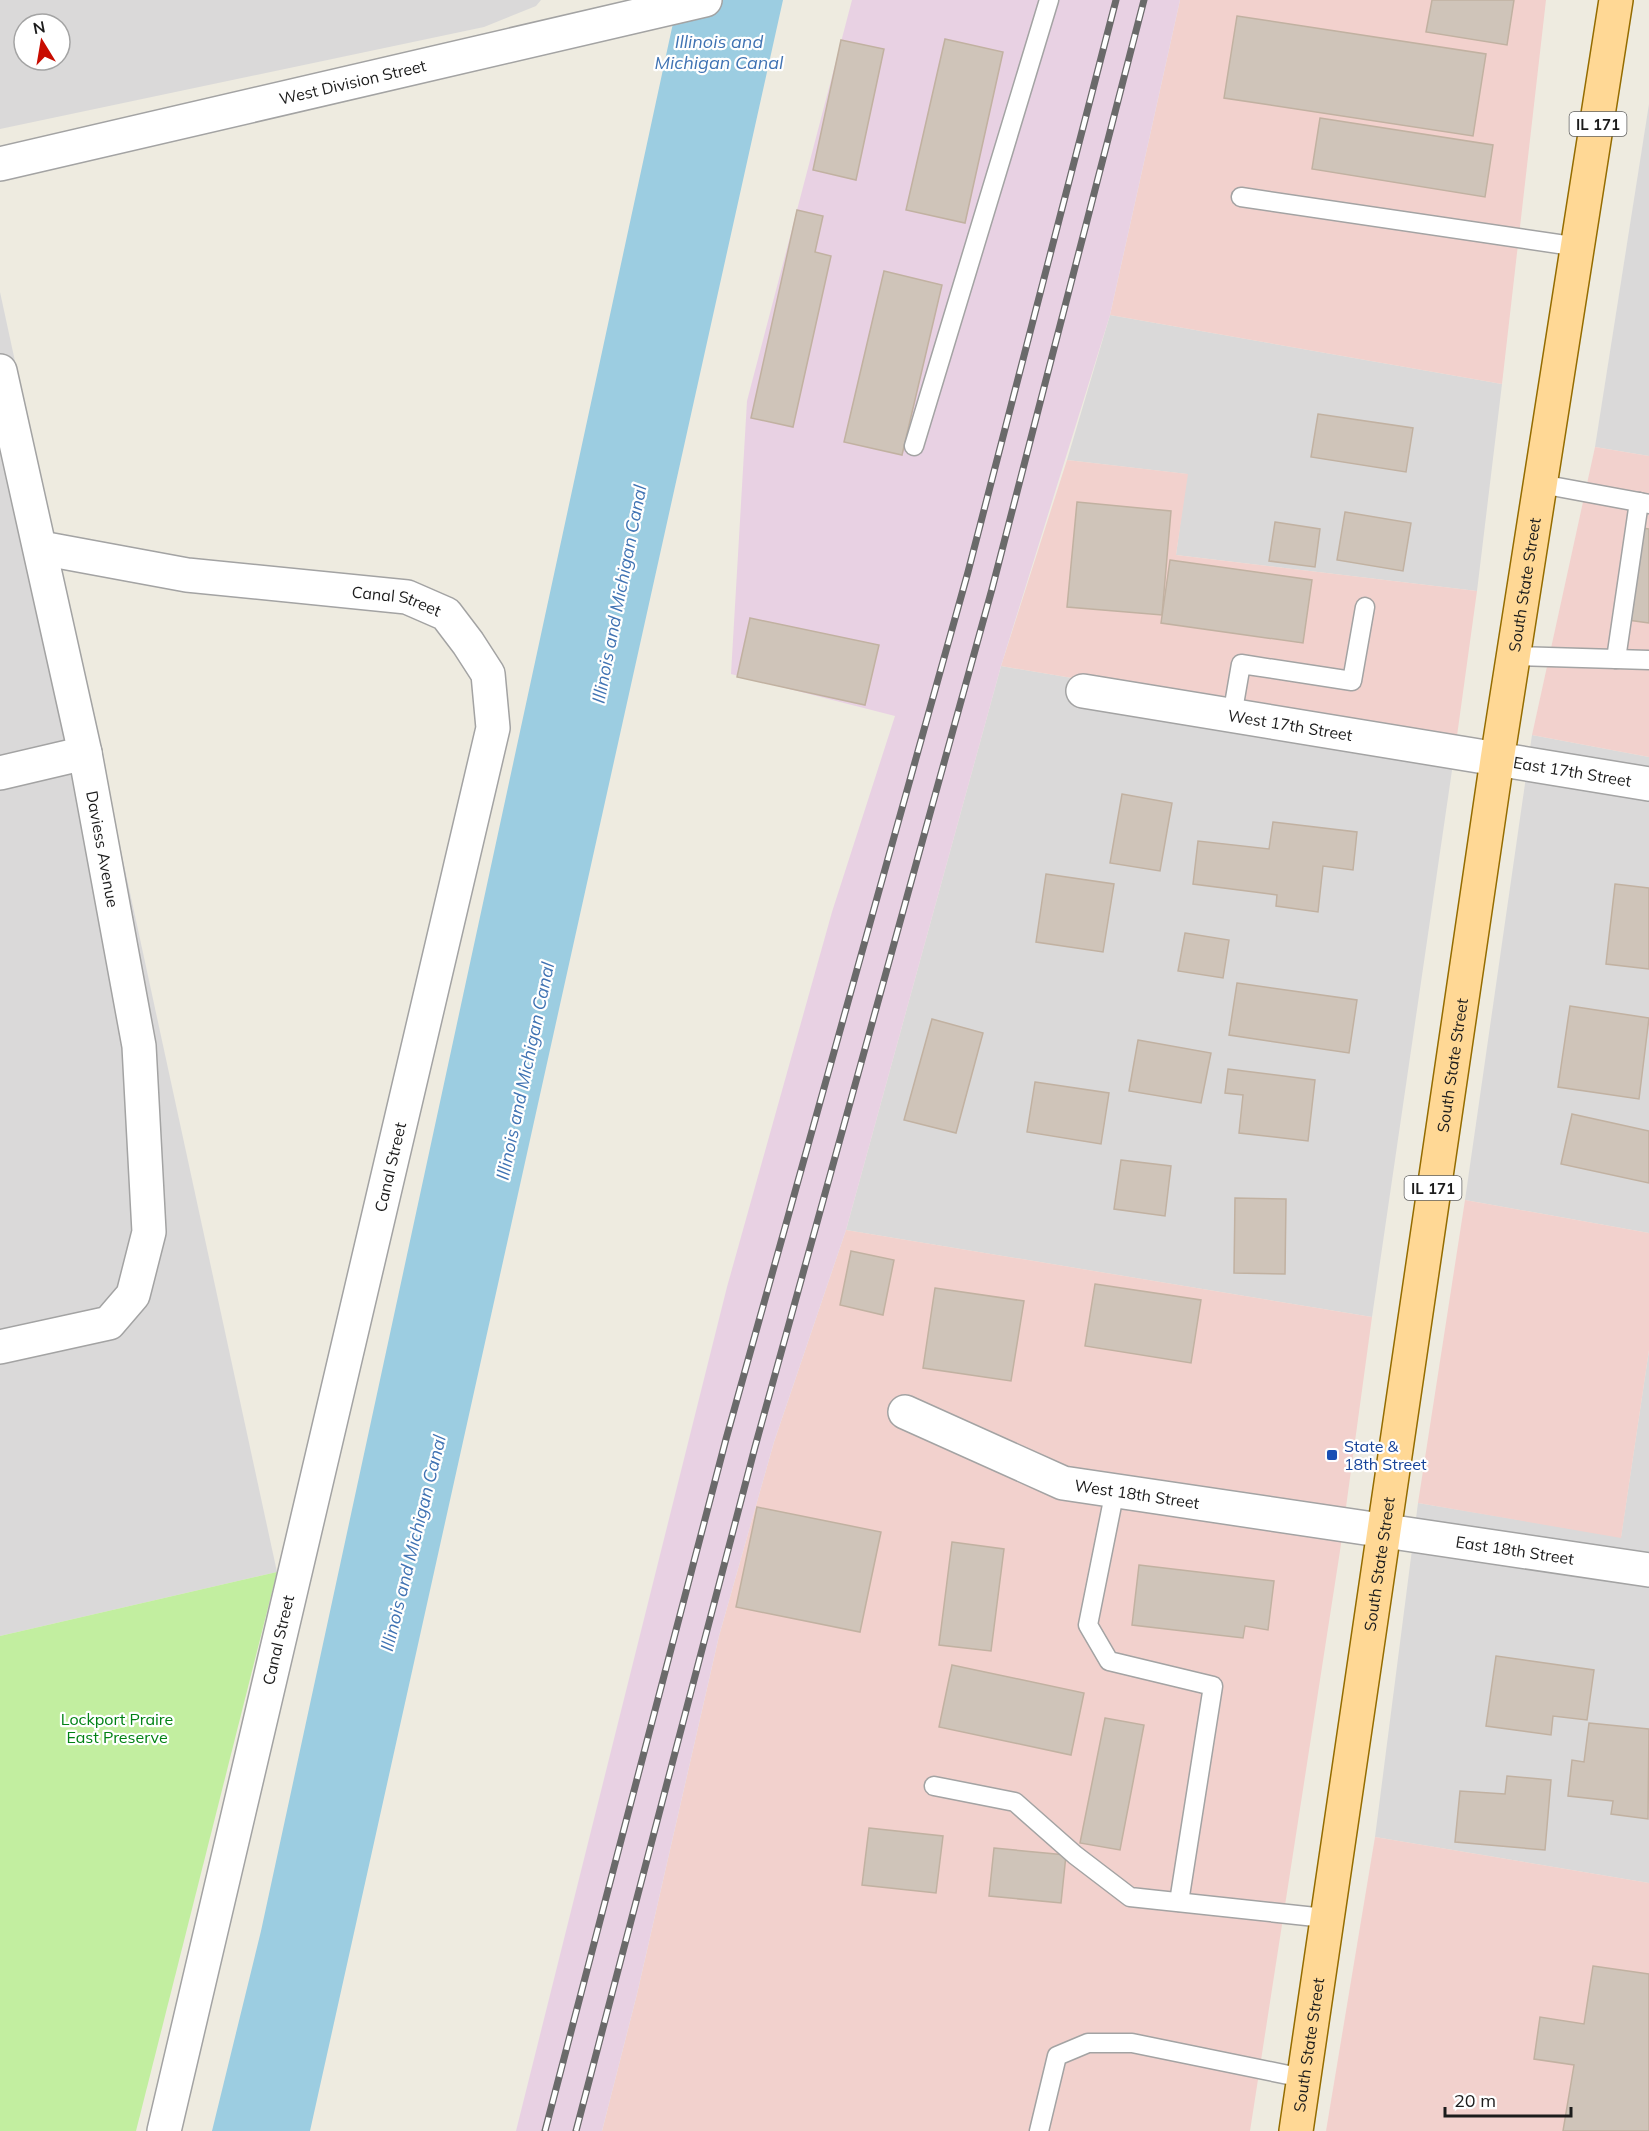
<svg xmlns="http://www.w3.org/2000/svg" width="1649" height="2131" font-family="Mulish,sans-serif">
	<style>
		.residential { fill: #dad9d9; fill-rule: evenodd }
		.commercial { fill: #f2d1cd }
		.industrial { fill: #e8d1e3 }
		.grass { fill: #c2eea0 }
		.water { fill: #9ccde1 }
		.building { fill: #cfc4b9; stroke: #c1b1a1; stroke-width: 1.5 }
		.lines { fill: none; stroke-linecap: round; stroke-linejoin: round }
		.service-casing { stroke: #a3a3a3; stroke-width: 21 }
		.minor-casing { stroke: #a3a3a3; stroke-width: 36 }
		.primary-casing { stroke: #946c00; stroke-width: 36 }
		.service { stroke: #fff; stroke-width: 18 }
		.minor { stroke: #fff; stroke-width: 33 }
		.primary { stroke: #ffd895; stroke-width: 33 }
		.rail-casing { stroke: #6a6a6a; stroke-width: 7 }
		.rail { stroke: #fff; stroke-width: 4.5; stroke-dasharray: 14; stroke-linecap: butt }
		.transit-dot { fill: #1a4fb4; stroke: #fff; stroke-width: 2 }
		.labels { text-anchor: middle; dominant-baseline: central; stroke-width: 4.5; stroke-linejoin: round; paint-order: stroke }
		.shield { fill: #fff; stroke: #606060; stroke-width: 1.5 }
		.shield-label { font-size: 15px; font-weight: bold; fill: #1c1c1c }
		.street-label { font-size: 16px; fill: #1c1c1c; stroke: #fff }
		.transit-label { font-size: 16px; fill: #164399; stroke: #fff; text-anchor: start }
		.park-label { font-size: 16px; fill: #018214; stroke: #fff }
		.water-label { font-size: 18px; font-style: italic; fill: #4073b3; stroke: #fff }
	</style>
	<rect width="100%" height="100%" fill="#eeebe0"/>
	<g class="residential">
		<path d="M0,0H541L536,6L484,27L0,129ZM24,24H60V60H24Z"/>
		<polygon points="1649,104 1649,456 1595,447"/>
		<polygon points="0,292 277,1572 0,1636"/>
		<polygon points="1110,315 1502,384 1477,591 1176,555 1187,474 1067,460"/>
		<polygon points="1001,666 1456,743 1372,1317 846,1230"/>
		<polygon points="1532,735 1649,757 1649,1233 1465,1200"/>
		<polygon points="1649,1350 1649,1883 1375,1837 1418,1503 1621,1537"/>
	</g>
	<g class="commercial">
		<polygon points="1180,0 1546,0 1502,384 1110,315"/>
		<polygon points="1595,447 1649,456 1649,757 1532,735"/>
		<polygon points="1067,460 1188,474 1176,555 1477,591 1456,743 1001,666"/>
		<polygon points="1465,1200 1649,1233 1649,1350 1621,1538 1418,1503"/>
		<polygon points="846,1230 1372,1317 1340,1551 1250,2131 602,2131 637,1994 719,1636 774,1442"/>
		<polygon points="1375,1837 1649,1883 1649,2131 1326,2131"/>
	</g>
	<polygon class="industrial" points="852,0 1180,0 1110,315 1001,666 846,1230 774,1442 719,1636 637,1994 602,2131 516,2131 727,1287 832,912 895,716 731,674 747,401"/>
	<polygon class="grass" points="277,1572 136,2131 0,2131 0,1636"/>
	<polygon class="water" points="678,0 783,0 310,2131 212,2131 261,1931"/>
	<g class="building">
		<polygon points="1432,0 1514,0 1507,45 1426,32"/>
		<polygon points="1237,16 1486,54 1473,136 1224,98"/>
		<polygon points="945,39 1003,52 965,223 906,210"/>
		<polygon points="841,40 884,49 856,180 813,170"/>
		<polygon points="1320,118 1493,145 1485,197 1312,169"/>
		<polygon points="797,210 823,216 815,252 831,256 793,427 751,418"/>
		<polygon points="884,271 942,285 902,455 844,442"/>
		<polygon points="1318,414 1413,428 1406,472 1311,457"/>
		<polygon points="1077,502 1171,511 1162,615 1067,607"/>
		<polygon points="1345,512 1411,523 1403,571 1337,560"/>
		<polygon points="1275,522 1320,529 1315,567 1269,561"/>
		<polygon points="1642,528 1649,529 1649,623 1628,620"/>
		<polygon points="1170,560 1312,580 1303,643 1161,623"/>
		<polygon points="750,618 879,645 865,705 737,677"/>
		<polygon points="1122,794 1172,803 1160,871 1110,863"/>
		<polygon points="1273,822 1357,832 1353,870 1323,866 1318,912 1276,906 1277,895 1193,884 1198,841 1269,849"/>
		<polygon points="1046,874 1114,884 1103,952 1036,942"/>
		<polygon points="1615,884 1649,888 1649,969 1606,964"/>
		<polygon points="1185,933 1229,940 1223,978 1178,971"/>
		<polygon points="1237,983 1357,1000 1349,1053 1229,1035"/>
		<polygon points="1570,1006 1649,1018 1639,1099 1558,1087"/>
		<polygon points="932,1019 983,1033 956,1133 904,1120"/>
		<polygon points="1138,1040 1211,1053 1201,1103 1129,1091"/>
		<polygon points="1228,1069 1315,1080 1308,1141 1239,1133 1243,1095 1225,1093"/>
		<polygon points="1035,1082 1109,1093 1101,1144 1027,1132"/>
		<polygon points="1572,1114 1649,1131 1649,1183 1561,1164"/>
		<polygon points="1121,1160 1171,1166 1165,1216 1114,1209"/>
		<polygon points="1235,1198 1286,1199 1285,1274 1234,1273"/>
		<polygon points="851,1251 894,1260 883,1315 840,1305"/>
		<polygon points="1095,1284 1201,1300 1191,1363 1085,1346"/>
		<polygon points="935,1288 1024,1301 1011,1381 923,1368"/>
		<polygon points="757,1507 881,1532 860,1632 736,1607"/>
		<polygon points="952,1542 1004,1549 991,1651 939,1645"/>
		<polygon points="1139,1565 1274,1581 1268,1630 1245,1626 1243,1638 1132,1625"/>
		<polygon points="1496,1656 1594,1670 1587,1720 1553,1716 1551,1735 1486,1726"/>
		<polygon points="952,1665 1084,1693 1071,1755 939,1727"/>
		<polygon points="1105,1718 1144,1725 1120,1850 1080,1843"/>
		<polygon points="1589,1723 1649,1729 1648,1819 1611,1814 1613,1801 1568,1796 1572,1760 1584,1762"/>
		<polygon points="1507,1776 1551,1780 1545,1850 1455,1842 1460,1791 1505,1794"/>
		<polygon points="869,1828 943,1836 936,1893 862,1885"/>
		<polygon points="994,1848 1066,1855 1061,1903 989,1896"/>
		<polygon points="1593,1966 1649,1974 1649,2131 1563,2131 1574,2065 1534,2059 1540,2017 1584,2024"/>
	</g>
	<g class="lines">
		<g class="service-casing">
			<g id="service">
				<polyline points="1241,197 1579,247"/>
				<polyline points="914,446 1049,0"/>
				<polyline points="1541,484 1649,504"/>
				<polyline points="1514,656 1649,660"/>
				<polyline points="1616,659 1639,502"/>
				<polyline points="1232,716 1241,664 1352,681 1365,607"/>
				<polyline points="1115,1490 1088,1625 1109,1661 1213,1686 1179,1902"/>
				<polyline points="934,1786 1015,1802 1075,1855 1130,1897 1325,1918"/>
				<polyline points="1039,2131 1057,2056 1088,2043 1132,2043 1303,2078"/>
			</g>
		</g>
		<g class="minor-casing">
			<g id="minor">
				<path id="s1" d="M0,164L705,0"/>
				<path id="s2" d="M0,371L85,753L139,1046L149,1232L133,1295L109,1323L0,1347"/>
				<path id="s3" d="M41,548L187,575L407,597L446,614L468,643L488,674L493,728L164,2131"/>
				<path id="s4" d="M1083,691L1649,784"/>
				<polyline points="0,773 85,753"/>
				<path id="s5" d="M905,1412L1063,1483L1649,1570"/>
			</g>
		</g>
		<g class="primary-casing">
			<g id="primary">
				<path id="s6" d="M1296,2131L1497,760L1616,0"/>
			</g>
		</g>
		<use href="#service" class="service"/>
		<use href="#minor" class="minor"/>
		<use href="#primary" class="primary"/>
		<g class="rail-casing">
			<g id="rail">
				<polyline points="545,2131 726,1439 968,572 1116,0"/>
				<polyline points="576,2131 755,1447 992,589 1144,0"/>
			</g>
		</g>
		<use href="#rail" class="rail"/>
	</g>
	<rect class="transit-dot" x="1326" y="1449" width="12" height="12" rx="3"/>
	<g class="labels">
		<g class="shield">
			<rect x="1569.5" y="112" width="57" height="24" rx="4.5"/>
			<rect x="1404.5" y="1176" width="57" height="24" rx="4.5"/>
		</g>
		<g class="shield-label">
			<text x="1598" y="124">IL 171</text>
			<text x="1433" y="1188">IL 171</text>
		</g>
		<g class="street-label">
			<text stroke="none"><textPath href="#s1" startOffset="362">West Division Street</textPath></text>
			<text stroke="none"><textPath href="#s6" startOffset="1563">South State Street</textPath></text>
			<text stroke="none"><textPath href="#s3" startOffset="360">Canal Street</textPath></text>
			<text stroke="none"><textPath href="#s4" startOffset="210">West 17th Street</textPath></text>
			<text stroke="none"><textPath href="#s4" startOffset="496">East 17th Street</textPath></text>
			<text stroke="none"><textPath href="#s2" startOffset="489">Daviess Avenue</textPath></text>
			<text stroke="none"><textPath href="#s6" startOffset="1077">South State Street</textPath></text>
			<text transform="translate(390 1167) rotate(-77)">Canal Street</text>
			<text stroke="none"><textPath href="#s5" startOffset="248">West 18th Street</textPath></text>
			<text stroke="none"><textPath href="#s5" startOffset="630">East 18th Street</textPath></text>
			<text stroke="none"><textPath href="#s6" startOffset="573">South State Street</textPath></text>
			<text transform="translate(278 1640) rotate(-77)">Canal Street</text>
			<text stroke="none"><textPath href="#s6" startOffset="87">South State Street</textPath></text>
		</g>
		<g class="transit-label">
			<text x="1344" y="1446">State &amp;<tspan x="1344" dy="18">18th Street</tspan></text>
		</g>
		<g class="park-label">
			<text x="117" y="1719">Lockport Praire<tspan x="117" dy="18">East Preserve</tspan></text>
		</g>
		<g class="water-label">
			<text x="719" y="41">Illinois and<tspan x="719" dy="21">Michigan Canal</tspan></text>
			<text transform="translate(619 594) rotate(-79)">Illinois and Michigan Canal</text>
			<text transform="translate(525 1071) rotate(-78)">Illinois and Michigan Canal</text>
			<text transform="translate(413 1543) rotate(-76)">Illinois and Michigan Canal</text>
		</g>
	</g>
	<g transform="translate(42 42) rotate(349)"><circle r="28" fill="#ffffff" stroke="#a4a4a4" stroke-width="1.5"/>
	<path d="M0-4.5L10 22L0 15L-10 22Z" fill="#c80c00"/>
	<text y="-9" font-size="16" font-weight="bold" text-anchor="middle" fill="#1c1c1c">N</text>
	</g>
	<path d="M1445 2107v9h126v-9" fill="none" stroke="#1c1c1c" stroke-width="3"/>
	<text x="1454" y="2107" font-size="18" fill="#1c1c1c" stroke="#ffffff" stroke-width="4.5" paint-order="stroke">20 m</text>
</svg>
